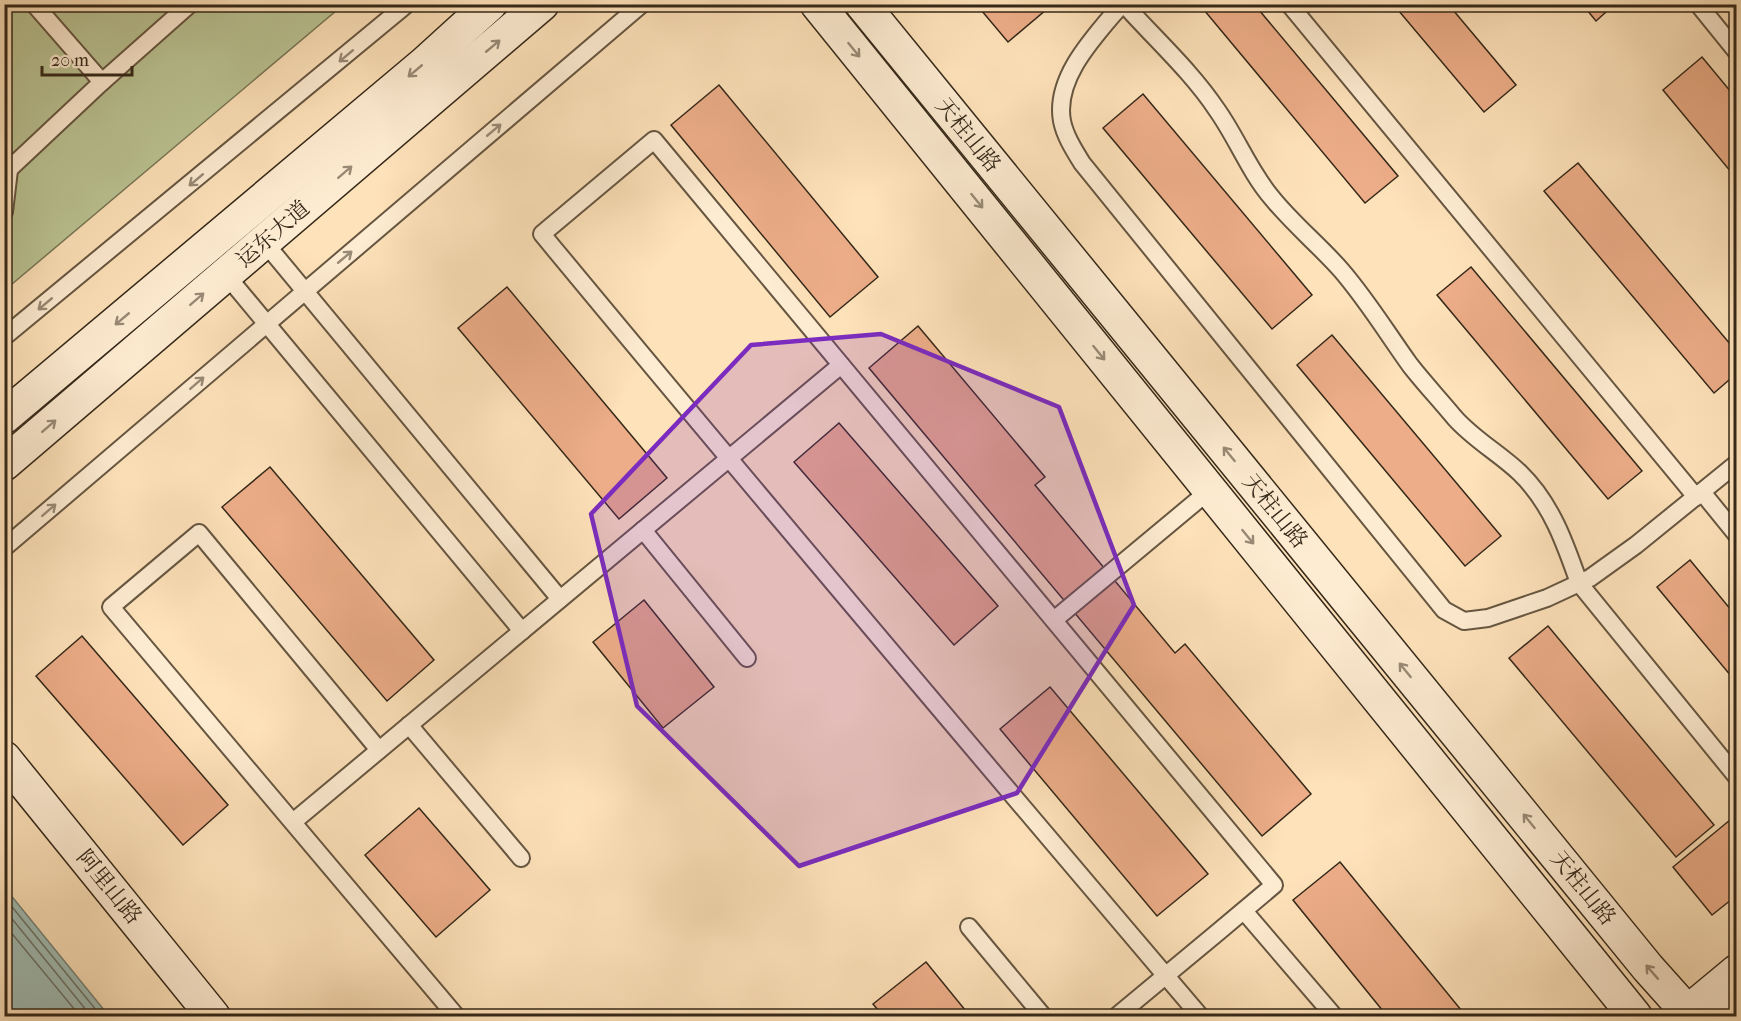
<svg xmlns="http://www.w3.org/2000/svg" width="1741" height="1021" font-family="'IM FELL French Canon','Noto Serif SC',serif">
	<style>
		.green { fill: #bbc494; stroke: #787656; stroke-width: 1.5 }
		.water { fill: #a0bdb5; stroke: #758177; stroke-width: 1.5 }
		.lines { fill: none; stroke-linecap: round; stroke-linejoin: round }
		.shore { stroke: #6a7267; stroke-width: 1.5 }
		.building { fill: #ecad88; stroke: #342819; stroke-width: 1.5 }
		.lane-casing { stroke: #665641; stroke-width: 20 }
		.secondary-casing { stroke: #342819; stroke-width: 36 }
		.lane { stroke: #feecd2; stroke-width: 16 }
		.secondary { stroke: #feecd2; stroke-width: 33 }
		.oneway { stroke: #998a76 }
		.marked { fill: #7b2cbf; fill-opacity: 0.2; stroke: #7b2cbf; stroke-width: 4.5; stroke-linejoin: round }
		.labels { text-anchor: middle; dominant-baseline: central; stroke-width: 5; stroke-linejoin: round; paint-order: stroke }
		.street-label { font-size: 22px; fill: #342819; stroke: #feecd2 }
	</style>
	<rect width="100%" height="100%" fill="#fee2ba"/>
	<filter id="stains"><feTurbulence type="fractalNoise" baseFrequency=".00333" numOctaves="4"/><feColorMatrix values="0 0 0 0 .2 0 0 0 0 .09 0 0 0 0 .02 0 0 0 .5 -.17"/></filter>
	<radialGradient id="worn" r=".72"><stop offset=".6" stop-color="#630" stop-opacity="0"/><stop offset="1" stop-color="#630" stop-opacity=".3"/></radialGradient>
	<polygon class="green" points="5,5 343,5 5,290"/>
	<polygon class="water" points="4,888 5,888 109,1016 8,1016 5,1012"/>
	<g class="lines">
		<g class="shore">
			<polyline points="4,897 101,1016"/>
			<polyline points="4,909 91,1016"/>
			<polyline points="4,924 80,1016"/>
		</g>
	</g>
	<g class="building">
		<polygon points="976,4 1044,4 1047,9 1008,42"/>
		<polygon points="1199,4 1254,4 1398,176 1365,203"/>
		<polygon points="1393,4 1448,4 1516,85 1484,112"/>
		<polygon points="1582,4 1615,4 1596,21"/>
		<polygon points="1702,57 1736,98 1736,178 1663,90"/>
		<polygon points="719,85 878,277 830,317 671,125"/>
		<polygon points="1143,94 1312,295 1272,329 1103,128"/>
		<polygon points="1578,163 1736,351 1736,374 1714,393 1544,191"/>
		<polygon points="1471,267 1642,471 1608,499 1437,295"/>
		<polygon points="507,287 667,478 619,519 458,328"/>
		<polygon points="918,326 1045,477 1035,485 1175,653 1185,644 1311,794 1262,836 869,368"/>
		<polygon points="1332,335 1501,536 1465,566 1297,365"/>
		<polygon points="839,423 998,606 954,645 794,462"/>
		<polygon points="270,467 434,660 387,701 222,507"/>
		<polygon points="1690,560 1736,616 1736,682 1657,587"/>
		<polygon points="644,600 714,687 663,728 593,642"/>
		<polygon points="1548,626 1714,825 1676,857 1509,658"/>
		<polygon points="82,636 228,805 183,845 36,676"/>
		<polygon points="1050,687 1208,874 1157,916 1000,729"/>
		<polygon points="419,808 490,890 436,937 365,855"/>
		<polygon points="1736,815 1736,896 1712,915 1673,867"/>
		<polygon points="1340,862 1466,1016 1387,1016 1293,900"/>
		<polygon points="926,962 970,1016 883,1016 873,1004"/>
	</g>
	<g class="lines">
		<g class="lane-casing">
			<g id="lane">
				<polyline points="34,4 102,82"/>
				<path d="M1122,4C1096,35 1054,77 1062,121C1065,136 1074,150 1082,163L1444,610L1464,621L1488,618L1547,598L1590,578L1636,545L1736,464"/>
				<path d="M1124,4C1155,39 1191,71 1217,110C1237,138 1249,171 1272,198C1293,224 1319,245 1341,270C1367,300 1387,333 1410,365C1424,383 1440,400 1454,417C1473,439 1499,453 1520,473C1551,503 1565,543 1579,583L1736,776"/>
				<polyline points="1289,4 1696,497"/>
				<polyline points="1698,4 1736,51"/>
				<polyline points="4,174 102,82 190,4"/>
				<polyline points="4,212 9,170"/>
				<polyline points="260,237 560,599"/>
				<polyline points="222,270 522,631"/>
				<polyline points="4,337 407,4"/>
				<polyline points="1702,492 1736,534"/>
				<polyline points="643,530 747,658"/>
				<polyline points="4,548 642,4"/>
				<polyline points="1054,620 1210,490"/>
				<polyline points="409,725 521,858"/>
				<polyline points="379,750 199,533 111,607 456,1016"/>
				<polyline points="293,822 841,365"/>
				<polyline points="1244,911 1334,1016"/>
				<polyline points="969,927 1043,1016"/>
				<path d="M1117,1016C1169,973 1222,929 1274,885L654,140L542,234C748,483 957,730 1166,976L1200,1016"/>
			</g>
		</g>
		<g class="secondary-casing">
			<g id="secondary">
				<polyline points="817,4 1635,1016"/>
				<polyline points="862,4 1648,968 1691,1016"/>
				<polyline points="4,417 424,64 490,4"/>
				<polyline points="4,464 542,4"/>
				<polyline points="4,758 213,1016"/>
				<polyline points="1683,1016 1736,972"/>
				<polyline points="1724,1016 1736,1006"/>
			</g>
		</g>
		<use href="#lane" class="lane"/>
		<use href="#secondary" class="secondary"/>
	</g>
	<defs><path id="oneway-shaft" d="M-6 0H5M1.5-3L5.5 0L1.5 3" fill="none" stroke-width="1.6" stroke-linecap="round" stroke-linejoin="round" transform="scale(1.5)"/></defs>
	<g class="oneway">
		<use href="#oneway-shaft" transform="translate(493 46) rotate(-40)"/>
		<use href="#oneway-shaft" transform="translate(854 50) rotate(51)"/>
		<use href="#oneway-shaft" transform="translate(346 56) rotate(140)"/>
		<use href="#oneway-shaft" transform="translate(415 71) rotate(140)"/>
		<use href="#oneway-shaft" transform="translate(494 130) rotate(-40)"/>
		<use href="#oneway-shaft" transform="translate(345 172) rotate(-41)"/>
		<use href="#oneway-shaft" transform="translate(196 180) rotate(140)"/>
		<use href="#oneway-shaft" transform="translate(977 201) rotate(51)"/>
		<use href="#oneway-shaft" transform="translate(345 257) rotate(-40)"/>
		<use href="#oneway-shaft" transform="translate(197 299) rotate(-41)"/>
		<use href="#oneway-shaft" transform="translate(45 304) rotate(140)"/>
		<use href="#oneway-shaft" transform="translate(122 319) rotate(140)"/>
		<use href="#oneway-shaft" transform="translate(1099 353) rotate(51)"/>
		<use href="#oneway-shaft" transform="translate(197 383) rotate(-41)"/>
		<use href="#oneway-shaft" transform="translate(49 426) rotate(-41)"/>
		<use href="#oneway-shaft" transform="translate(1229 454) rotate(-129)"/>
		<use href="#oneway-shaft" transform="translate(49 510) rotate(-41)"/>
		<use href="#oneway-shaft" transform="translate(1248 537) rotate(51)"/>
		<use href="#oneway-shaft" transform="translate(1405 670) rotate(-129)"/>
		<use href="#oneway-shaft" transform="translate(1529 821) rotate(-129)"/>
		<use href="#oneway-shaft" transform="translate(1652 972) rotate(-131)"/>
	</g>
	<path class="marked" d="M881,334L1059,407L1134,605L1017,793L799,866L637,706L591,514L751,345Z"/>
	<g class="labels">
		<g class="street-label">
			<text transform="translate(968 135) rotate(51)">天柱山路</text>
			<text transform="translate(273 234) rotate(-41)">运东大道</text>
			<text transform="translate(1275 511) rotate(51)">天柱山路</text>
			<text transform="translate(109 887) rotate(51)">阿里山路</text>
			<text transform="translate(1583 888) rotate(51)">天柱山路</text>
		</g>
	</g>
	<rect width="1741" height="1021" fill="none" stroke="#fee2ba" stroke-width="24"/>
	<rect x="6" y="6" width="1729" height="1009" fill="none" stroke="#342819" stroke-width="3"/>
	<rect x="12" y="12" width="1717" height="997" fill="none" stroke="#342819" stroke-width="1.5"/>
	<path d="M42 66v9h90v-9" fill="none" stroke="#342819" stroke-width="3"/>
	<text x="51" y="66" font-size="18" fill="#342819" stroke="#feecd2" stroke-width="4.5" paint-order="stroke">20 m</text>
	<rect width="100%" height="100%" filter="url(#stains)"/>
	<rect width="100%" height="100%" fill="url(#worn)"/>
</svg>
